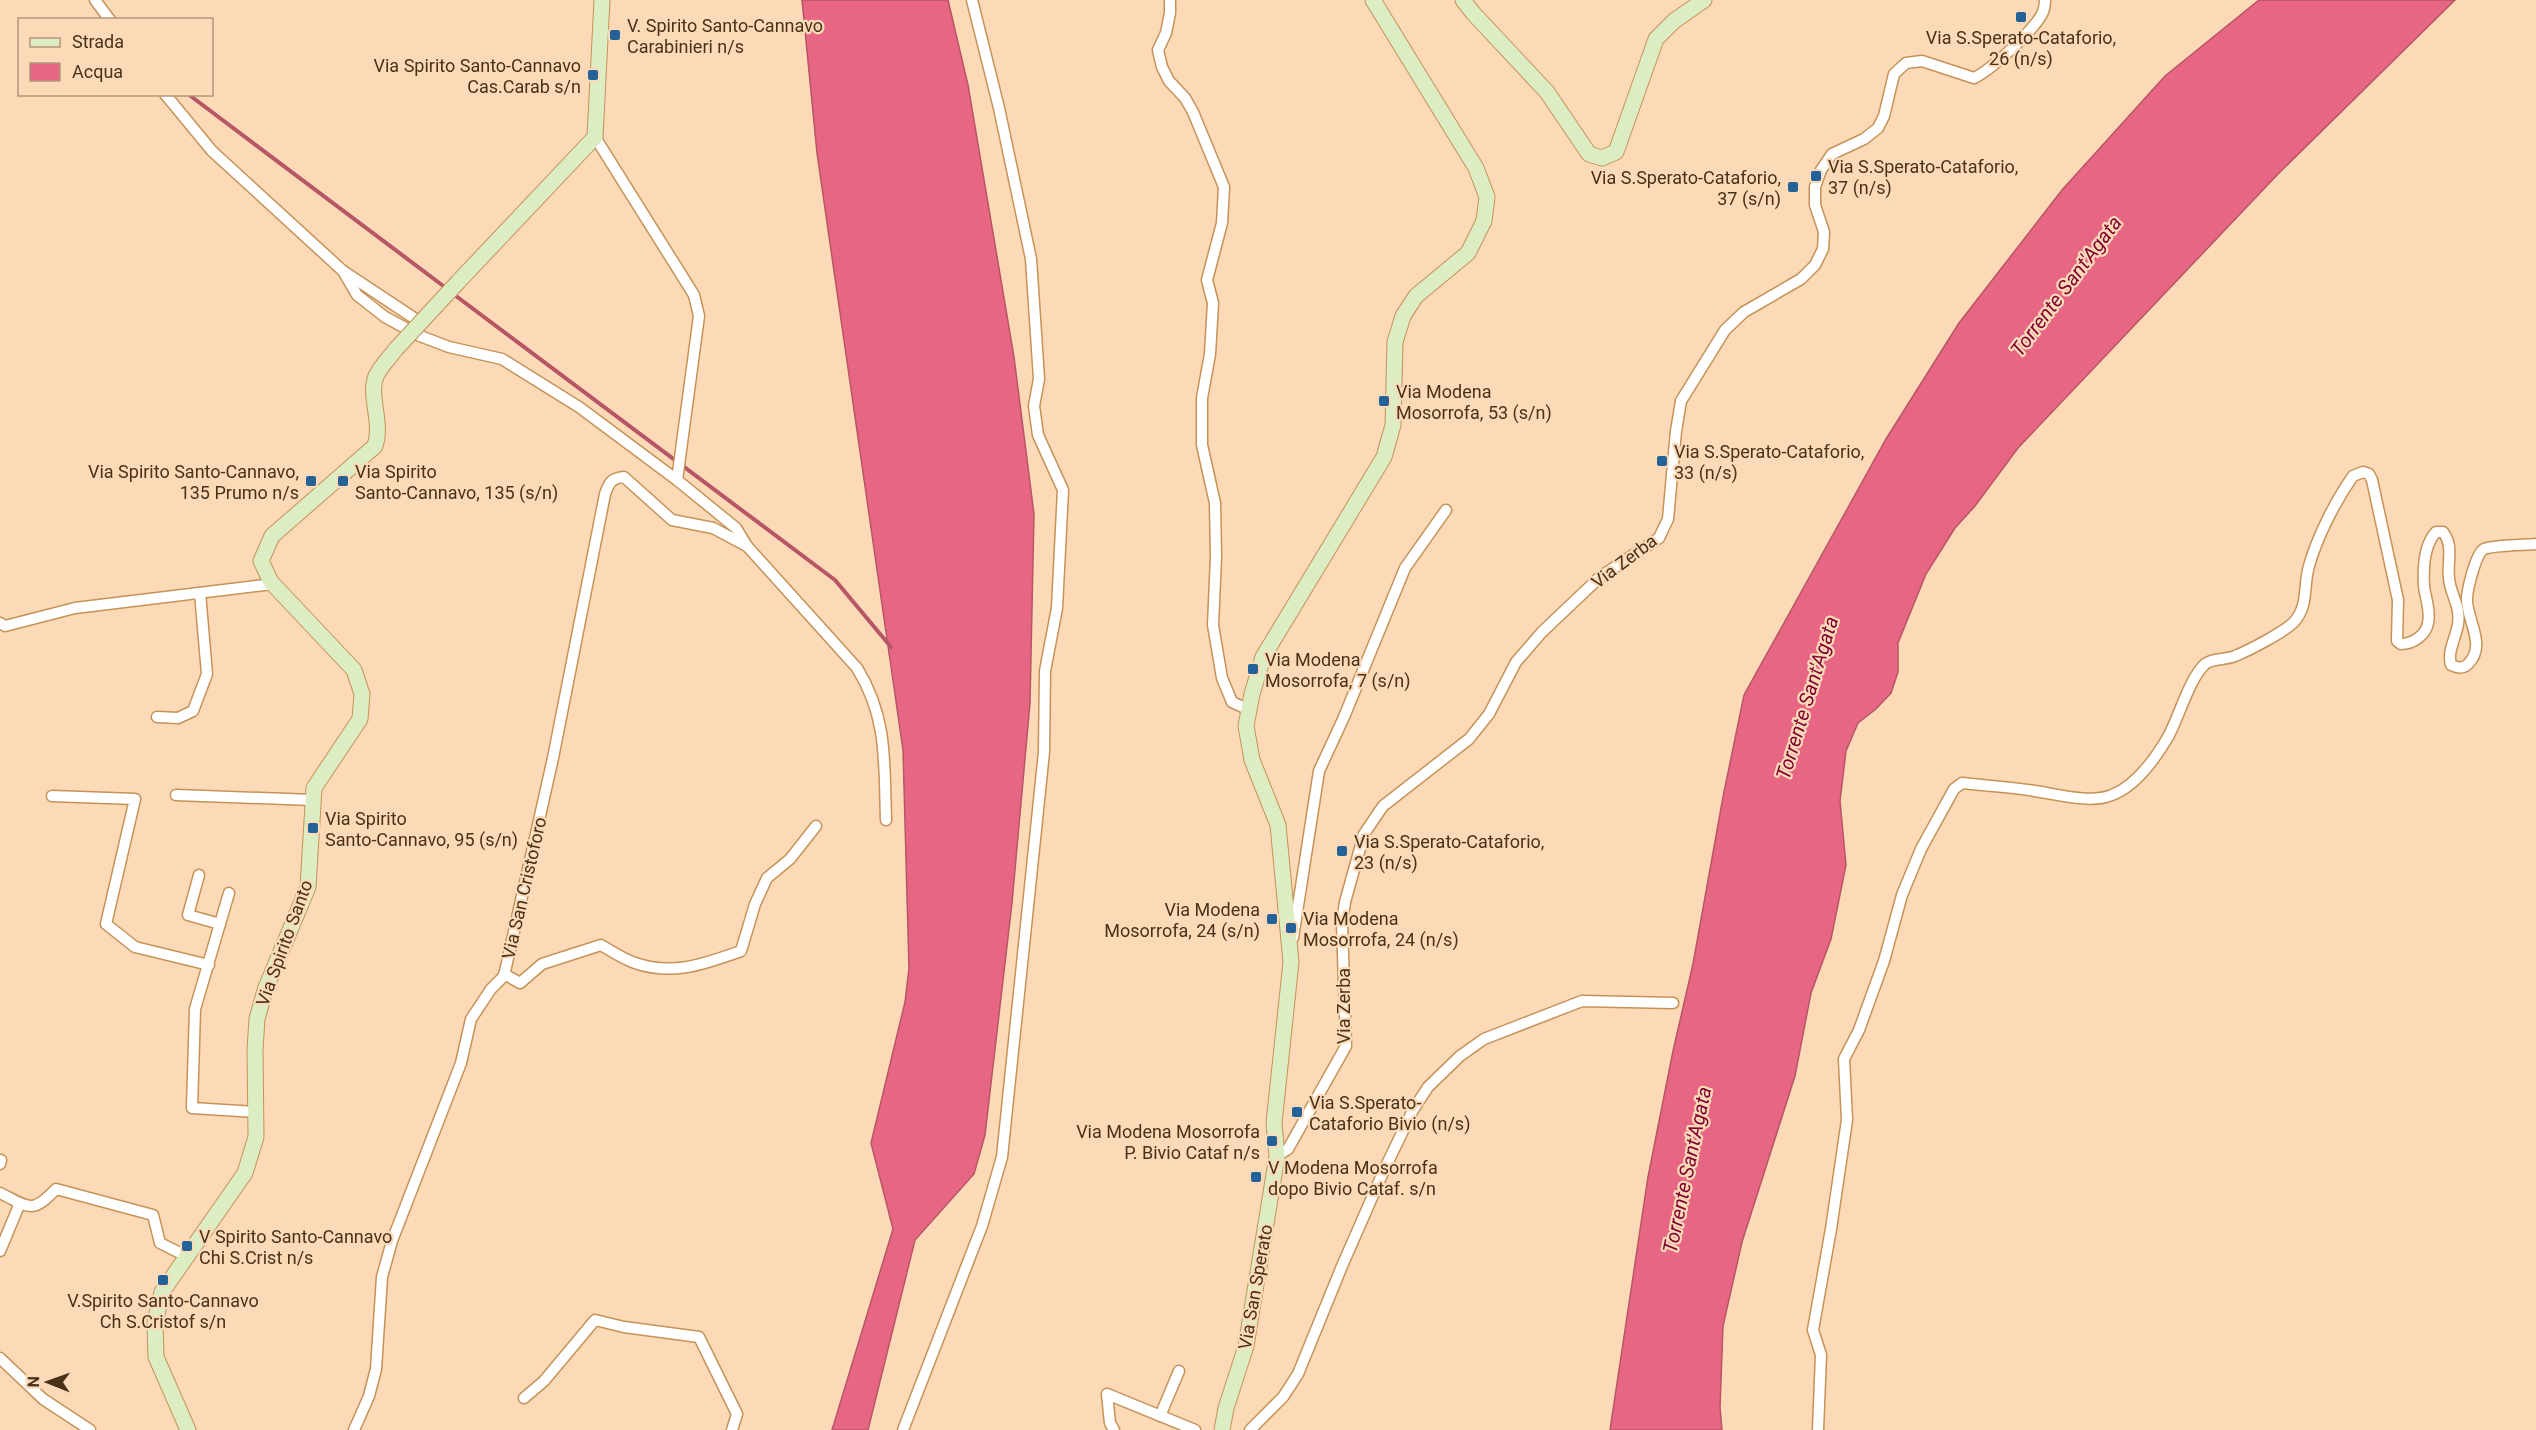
<svg xmlns="http://www.w3.org/2000/svg" width="2536" height="1430" font-family="Roboto,sans-serif">
	<style>
		.water { fill: #e76684; stroke: #b75664; stroke-width: 1.5 }
		.lines { fill: none; stroke-linecap: round; stroke-linejoin: round }
		.stream { stroke: #b75664; stroke-width: 4 }
		.street-casing { stroke: #c69257; stroke-width: 13 }
		.secondary-casing { stroke: #c69257; stroke-width: 17 }
		.street { stroke: #fff; stroke-width: 10 }
		.secondary { stroke: #dcecc3; stroke-width: 15 }
		.secondary-bridge-casing { stroke: #c69257; stroke-width: 17; stroke-linecap: butt }
		.secondary-bridge { stroke: #dcecc3; stroke-width: 15 }
		.poi-dot { fill: #236298; stroke: #fcdab7; stroke-width: 2 }
		.labels { text-anchor: middle; dominant-baseline: central; stroke-width: 4.5; stroke-linejoin: round; paint-order: stroke }
		.poi-label { font-size: 18px; fill: #483219; stroke: #fcdab7; text-anchor: start }
		.street-label { font-size: 18px; fill: #483219; stroke: #fcdab7 }
		.water-label { font-size: 20px; font-style: italic; fill: #7e0032; stroke: #fcdab7 }
	</style>
	<rect width="100%" height="100%" fill="#fcdab7"/>
	<g class="water">
		<polygon points="802,0 948,0 968,85 1014,357 1034,514 1030,703 1012,903 985,1135 974,1174 915,1240 868,1430 832,1430 893,1229 871,1143 905,1002 909,968 903,750 817,153"/>
		<polygon points="2259,0 2455,0 2278,174 2018,448 1975,506 1955,528 1926,574 1898,643 1898,672 1891,693 1876,709 1858,723 1846,751 1840,801 1846,865 1831,939 1811,993 1795,1076 1742,1242 1723,1326 1720,1407 1722,1430 1610,1430 1648,1177 1673,1051 1693,964 1723,797 1744,695 1886,439 1959,323 2062,190 2165,76"/>
	</g>
	<g class="lines">
		<g class="stream">
			<polyline points="188,94 446,288"/>
			<polyline points="452,293 835,580 891,647"/>
		</g>
		<g class="street-casing">
			<g id="street">
				<polyline points="95,0 110,20"/>
				<polyline points="1170,0 1170,13 1166,33 1158,50 1162,67 1169,81 1185,98 1193,112 1224,187 1222,223 1207,280 1213,303 1210,354 1202,398 1202,445 1215,503 1216,557 1213,625 1222,678 1232,702 1249,710"/>
				<polyline points="165,94 212,151 343,271 420,322"/>
				<polyline points="595,137 694,295 699,316 677,480"/>
				<path d="M343,271L357,295L385,317L420,336L449,347L502,359L579,407L677,480L736,528L747,546L857,668C888,718 884,763 886,820"/>
				<polyline points="0,623 5,626 75,608 273,584"/>
				<polyline points="157,717 178,718 193,711 207,674 200,593"/>
				<polyline points="176,795 313,800"/>
				<polyline points="52,796 135,799 106,924 135,947 209,965"/>
				<polyline points="199,875 188,915 220,924"/>
				<polyline points="229,893 195,1009 192,1108 256,1112"/>
				<polyline points="1293,938 1319,771 1344,717 1405,568 1446,510"/>
				<path d="M504,974L520,983L542,964L601,945C611,951 623,959 635,963C673,976 704,964 741,951L755,904L767,878L790,859L816,826"/>
				<path d="M1277,1156L1288,1149L1346,1046L1342,923L1345,902L1364,834L1383,806L1469,739L1489,714L1516,662L1542,632L1600,577L1659,538L1668,519L1676,431L1681,401L1725,330L1744,312L1801,279L1815,265L1823,249L1824,232L1815,205V187L1821,170L1832,154L1864,139L1878,128L1884,116L1894,74L1906,63L1922,61L1974,78C1991,70 2033,31 2042,14C2044,10 2045,4 2045,0"/>
				<polyline points="0,1164 1,1160"/>
				<path d="M0,1193C30,1208 32,1214 56,1189L153,1215L160,1243L186,1256"/>
				<polyline points="0,1251 20,1203"/>
				<polyline points="0,1358 43,1399 90,1430"/>
				<polyline points="524,1398 544,1381 595,1320 624,1327 699,1337 737,1414 732,1430"/>
				<polyline points="1160,1416 1179,1371"/>
				<path d="M354,1430L369,1396L376,1369L382,1277L392,1241L461,1063L471,1019L491,989L504,976L553,758L605,494C609,483 611,478 624,477L672,520L713,528L747,546"/>
				<polyline points="903,1430 982,1226 1002,1157 1044,752 1045,671 1057,608 1063,490 1038,435 1034,406 1039,379 1031,259 999,108 972,0"/>
				<polyline points="1114,1430 1110,1423 1107,1394 1195,1430"/>
				<polyline points="1250,1430 1283,1397 1298,1374 1342,1266 1385,1168 1413,1110 1428,1087 1460,1056 1484,1039 1582,1001 1673,1003"/>
				<path d="M1818,1430L1821,1355L1813,1330L1831,1229L1847,1120L1844,1059L1859,1030L1884,961L1902,895L1921,849L1954,789L1962,783C1987,786 2011,787 2035,791C2056,794 2091,804 2112,795C2136,786 2155,759 2168,737C2179,717 2189,679 2205,664C2212,658 2226,660 2235,656C2250,650 2284,632 2294,622C2309,605 2303,586 2309,566C2317,537 2336,500 2353,476L2363,472L2369,474L2372,480L2398,600L2397,641L2401,644C2413,644 2426,635 2428,623C2431,611 2425,597 2424,586C2423,569 2424,545 2436,532H2443C2454,546 2447,561 2449,578C2450,594 2461,606 2458,624C2456,638 2447,651 2451,665C2458,668 2463,669 2468,664C2488,645 2465,618 2467,597C2468,587 2476,553 2484,549C2493,545 2525,545 2536,544"/>
			</g>
		</g>
		<g class="secondary-casing">
			<g id="secondary">
				<polyline points="1463,0 1473,13 1547,92 1589,154 1602,158 1616,152 1656,39 1674,21 1704,0"/>
				<polyline points="458,282 595,137 602,0"/>
				<path d="M188,1430L156,1357L155,1323L162,1292L245,1173L256,1137L255,1050L257,1019L265,990L308,887L314,788L360,719L362,694L354,670L271,582L261,561L272,536L375,446C383,422 368,396 376,376C381,366 390,357 396,349"/>
				<polyline points="1222,1430 1226,1408 1246,1346 1277,1156 1274,1123 1291,962 1278,825 1252,760 1246,726 1252,694 1263,657 1384,457 1393,425 1395,342 1403,316 1416,296 1468,253 1484,221 1487,197 1476,168 1373,0"/>
			</g>
		</g>
		<use href="#street" class="street"/>
		<use href="#secondary" class="secondary"/>
		<g class="secondary-bridge-casing">
			<polyline id="secondary-bridge" points="396,349 458,282"/>
		</g>
		<use href="#secondary-bridge" class="secondary-bridge"/>
	</g>
	<g class="poi-dot">
		<rect x="2015" y="11" width="12" height="12" rx="3"/>
		<rect x="609" y="29" width="12" height="12" rx="3"/>
		<rect x="587" y="69" width="12" height="12" rx="3"/>
		<rect x="1810" y="170" width="12" height="12" rx="3"/>
		<rect x="1787" y="181" width="12" height="12" rx="3"/>
		<rect x="1378" y="395" width="12" height="12" rx="3"/>
		<rect x="1656" y="455" width="12" height="12" rx="3"/>
		<rect x="305" y="475" width="12" height="12" rx="3"/>
		<rect x="337" y="475" width="12" height="12" rx="3"/>
		<rect x="1247" y="663" width="12" height="12" rx="3"/>
		<rect x="307" y="822" width="12" height="12" rx="3"/>
		<rect x="1336" y="845" width="12" height="12" rx="3"/>
		<rect x="1266" y="913" width="12" height="12" rx="3"/>
		<rect x="1285" y="922" width="12" height="12" rx="3"/>
		<rect x="1291" y="1106" width="12" height="12" rx="3"/>
		<rect x="1266" y="1135" width="12" height="12" rx="3"/>
		<rect x="1250" y="1171" width="12" height="12" rx="3"/>
		<rect x="181" y="1240" width="12" height="12" rx="3"/>
		<rect x="157" y="1274" width="12" height="12" rx="3"/>
	</g>
	<g class="labels">
		<g class="poi-label">
			<text x="627" y="25">V. Spirito Santo-Cannavo<tspan x="627" dy="21">Carabinieri n/s</tspan></text>
			<text x="2021" y="37" text-anchor="middle">Via S.Sperato-Cataforio,<tspan x="2021" dy="21">26 (n/s)</tspan></text>
			<text x="581" y="65" text-anchor="end">Via Spirito Santo-Cannavo<tspan x="581" dy="21">Cas.Carab s/n</tspan></text>
			<text x="1828" y="166">Via S.Sperato-Cataforio,<tspan x="1828" dy="21">37 (n/s)</tspan></text>
			<text x="1781" y="177" text-anchor="end">Via S.Sperato-Cataforio,<tspan x="1781" dy="21">37 (s/n)</tspan></text>
			<text x="1396" y="391">Via Modena<tspan x="1396" dy="21">Mosorrofa, 53 (s/n)</tspan></text>
			<text x="1674" y="451">Via S.Sperato-Cataforio,<tspan x="1674" dy="21">33 (n/s)</tspan></text>
			<text x="299" y="471" text-anchor="end">Via Spirito Santo-Cannavo,<tspan x="299" dy="21">135 Prumo n/s</tspan></text>
			<text x="355" y="471">Via Spirito<tspan x="355" dy="21">Santo-Cannavo, 135 (s/n)</tspan></text>
			<text x="1265" y="659">Via Modena<tspan x="1265" dy="21">Mosorrofa, 7 (s/n)</tspan></text>
			<text x="325" y="818">Via Spirito<tspan x="325" dy="21">Santo-Cannavo, 95 (s/n)</tspan></text>
			<text x="1354" y="841">Via S.Sperato-Cataforio,<tspan x="1354" dy="21">23 (n/s)</tspan></text>
			<text x="1260" y="909" text-anchor="end">Via Modena<tspan x="1260" dy="21">Mosorrofa, 24 (s/n)</tspan></text>
			<text x="1303" y="918">Via Modena<tspan x="1303" dy="21">Mosorrofa, 24 (n/s)</tspan></text>
			<text x="1309" y="1102">Via S.Sperato-<tspan x="1309" dy="21">Cataforio Bivio (n/s)</tspan></text>
			<text x="1260" y="1131" text-anchor="end">Via Modena Mosorrofa<tspan x="1260" dy="21">P. Bivio Cataf n/s</tspan></text>
			<text x="1268" y="1167">V Modena Mosorrofa<tspan x="1268" dy="21">dopo Bivio Cataf. s/n</tspan></text>
			<text x="199" y="1236">V Spirito Santo-Cannavo<tspan x="199" dy="21">Chi S.Crist n/s</tspan></text>
			<text x="163" y="1300" text-anchor="middle">V.Spirito Santo-Cannavo<tspan x="163" dy="21">Ch S.Cristof s/n</tspan></text>
		</g>
		<g class="street-label">
			<text transform="translate(1624 561) rotate(-37)">Via Zerba</text>
			<text transform="translate(524 888) rotate(-77)">Via San Cristoforo</text>
			<text transform="translate(284 943) rotate(-70)">Via Spirito Santo</text>
			<text transform="translate(1343 1006) rotate(-90)">Via Zerba</text>
			<text transform="translate(1255 1287) rotate(-80)">Via San Sperato</text>
		</g>
		<g class="water-label">
			<text transform="translate(2066 286) rotate(-53)">Torrente Sant'Agata</text>
			<text transform="translate(1807 698) rotate(-73)">Torrente Sant'Agata</text>
			<text transform="translate(1687 1170) rotate(-78)">Torrente Sant'Agata</text>
		</g>
	</g>
	<rect x="18" y="18" width="195" height="78" fill="#fcdab7" stroke="#b49778" stroke-width="1.5"/>
	<rect x="30" y="38" width="30" height="9" fill="#dcecc3" stroke="#b49778" stroke-width="1.5"/>
	<text x="72" y="48" font-size="18" fill="#483219">Strada</text>
	<rect x="30" y="63" width="30" height="18" fill="#e76684" stroke="#b49778" stroke-width="1.5"/>
	<text x="72" y="78" font-size="18" fill="#483219">Acqua</text>
	<g transform="translate(48 1382) rotate(271)" stroke="#fcdab7" stroke-width="4.5" paint-order="stroke">
	<path d="M0-4.5L10 22L0 15L-10 22Z" fill="#483219"/>
	<text y="-9" font-size="16" font-weight="bold" text-anchor="middle" fill="#483219">N</text>
	</g>
</svg>
